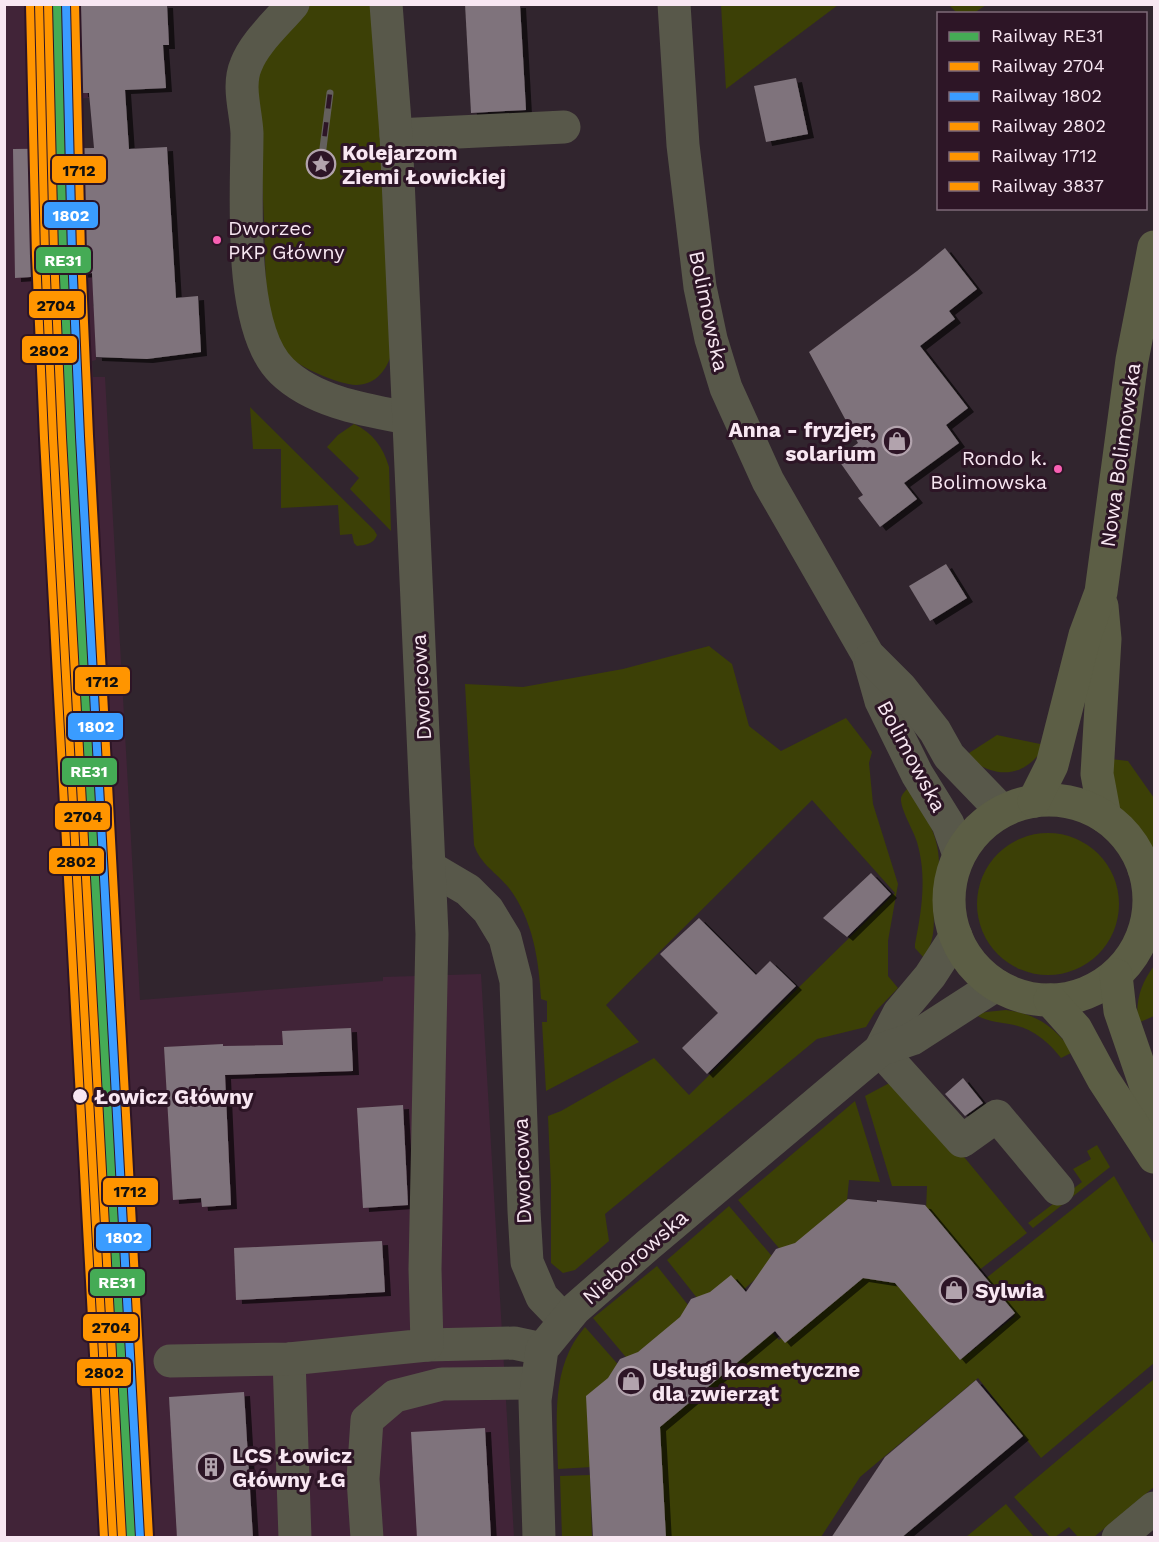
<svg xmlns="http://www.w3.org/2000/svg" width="1159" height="1542" font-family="'Work Sans',sans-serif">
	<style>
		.built { fill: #412438 }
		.grass { fill: #3c4006 }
		.building { fill: #7f737b; filter: url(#shadow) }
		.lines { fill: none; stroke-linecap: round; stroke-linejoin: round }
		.minor { stroke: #58584a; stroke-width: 33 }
		.major { stroke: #5c5e45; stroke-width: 33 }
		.rail-casing { stroke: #64605d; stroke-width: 7 }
		.rail { stroke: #2d1526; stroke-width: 4.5; stroke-dasharray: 14; stroke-linecap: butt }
		.rail-1-casing { stroke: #2d1526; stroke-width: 12 }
		.rail-2-casing { stroke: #2d1526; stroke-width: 12 }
		.rail-3-casing { stroke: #2d1526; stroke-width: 12 }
		.rail-4-casing { stroke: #2d1526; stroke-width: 12 }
		.rail-5-casing { stroke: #2d1526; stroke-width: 12 }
		.rail-6-casing { stroke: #2d1526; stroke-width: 12 }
		.rail-1 { stroke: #45ab55; stroke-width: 8 }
		.rail-2 { stroke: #ff9500; stroke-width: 8 }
		.rail-3 { stroke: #3a9cff; stroke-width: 8 }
		.rail-4 { stroke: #ff9500; stroke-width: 8 }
		.rail-5 { stroke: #ff9500; stroke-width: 8 }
		.rail-6 { stroke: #ff9500; stroke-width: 8 }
		.bus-dot { fill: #f860b3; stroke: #2d1526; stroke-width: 2 }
		.stop-dot { fill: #f8e7f2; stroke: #2d1526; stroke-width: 2 }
		.labels { text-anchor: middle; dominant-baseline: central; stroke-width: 6; stroke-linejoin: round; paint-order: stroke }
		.bus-label { font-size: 20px; fill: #f8e7f2; stroke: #2d1526; text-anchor: start }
		.poi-label { font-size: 21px; font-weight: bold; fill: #f8e7f2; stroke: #2d1526; text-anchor: start }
		.street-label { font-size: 21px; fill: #f8e7f2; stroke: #2d1526 }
		.stop-label { font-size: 21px; font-weight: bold; fill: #f8e7f2; stroke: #2d1526; text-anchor: start }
		.line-badge { stroke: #2d1526; stroke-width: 2 }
		.badge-label { font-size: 16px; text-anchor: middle; font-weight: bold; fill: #fff }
		.pale-badge-label { font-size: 16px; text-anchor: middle; font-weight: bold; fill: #111 }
	</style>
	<defs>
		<filter id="shadow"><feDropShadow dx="6" dy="4" stdDeviation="0" flood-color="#0009"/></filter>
	</defs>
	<rect width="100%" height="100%" fill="#31252e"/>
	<polygon class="built" points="77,4 79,49 83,70 77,71 78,93 89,93 89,98 76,99 78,151 91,258 94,301 93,306 95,306 96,360 92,361 93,377 105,377 106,395 140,1000 383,981 383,977 481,974 514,1537 5,1538 4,5"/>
	<g class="grass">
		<path d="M310,5H373L391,355C386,371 375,385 356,385C340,385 292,365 284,351C262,313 266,263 264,221C262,174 259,127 257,80L267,52Z"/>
		<polygon points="721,5 838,4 838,5 726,89"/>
		<polygon points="949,5 986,5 974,13 957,13"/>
		<path d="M250,407L374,530L377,535C374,544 365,545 357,546L354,543L352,534L340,535L338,505L281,508V449H253Z"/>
		<path d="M354,424C373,433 383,447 389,467L391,531L350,489L359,478L327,447L338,435Z"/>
		<path d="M709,646L732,664L749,726L781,751L846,718L872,752L869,763L873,804L898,884L888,941V976L898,988L875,1012L866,1027L817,1039L605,1214L609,1241L575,1270L563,1273L551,1263V1186L548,1116L561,1111L654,1058L689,1095L895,893L812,800L606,1005L639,1042L546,1091L542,1022H547V1001L541,999C539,960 533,920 509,888C496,872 481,865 474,845L465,684L523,687L623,669Z"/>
		<path d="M997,735L1045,745C1026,779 993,780 966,755Z"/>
		<polygon points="1111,759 1128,761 1154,798 1154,852 1144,843 1116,802"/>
		<path d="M909,787C923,811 939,834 939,863C938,876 935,888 934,900C933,924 937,936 924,958L915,948V944C922,910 927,876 917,842C914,831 900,809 901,798C902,794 906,790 909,787Z"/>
		<circle cx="1048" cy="904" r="71"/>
		<path d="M1154,966V1016L1138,1023C1135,1001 1141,983 1154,966Z"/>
		<path d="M1006,1010C1039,1015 1053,1026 1073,1052L1061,1058C1049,1042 1033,1029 1014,1025C1000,1022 988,1022 976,1015L986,1012Z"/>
		<polygon points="895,1080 950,1140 1027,1233 978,1271 926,1210 927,1186 892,1186 865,1096"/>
		<polygon points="855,1101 880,1182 849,1180 847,1200 784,1254 738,1200"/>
		<polygon points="1097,1145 1110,1167 1033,1228 1028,1223 1082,1182 1073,1169 1091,1159 1087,1151"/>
		<polygon points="1114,1176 1154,1245 1154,1363 1041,1458 978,1378 860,1477 821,1537 663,1537 656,1423 770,1330 779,1340 869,1264 895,1270 964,1357 1015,1316 985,1279"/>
		<polygon points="729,1206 776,1261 742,1291 701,1303 667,1260"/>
		<polygon points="657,1266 692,1310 630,1362 593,1318"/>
		<path d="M585,1327L622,1369L592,1467L558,1469C557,1420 550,1367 585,1327Z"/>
		<polygon points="1154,1379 1154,1487 1094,1537 1078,1537 1069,1527 1055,1537 1050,1537 1014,1497"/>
		<polygon points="590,1475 592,1537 562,1537 560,1476"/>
		<polygon points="1006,1504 1034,1537 966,1537"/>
	</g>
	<g class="building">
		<polygon points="77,4 167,4 169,45 163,45 166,88 125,90 129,149 167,147 176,298 198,296 201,352 147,359 96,357 92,273 15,278 13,149 94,148 89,93 82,93"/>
		<polygon points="465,4 520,4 526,110 471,113"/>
		<polygon points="796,78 808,134 766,142 754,86"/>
		<polygon points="945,248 977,289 949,311 955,319 920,346 968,408 946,425 959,443 904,483 917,499 880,527 858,498 863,495 837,458 858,443 809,352 917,271"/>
		<polygon points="946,564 967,598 930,621 909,586"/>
		<polygon points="871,873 891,894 847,937 823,918"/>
		<polygon points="699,918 756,975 770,961 796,986 707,1074 682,1048 718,1013 660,954"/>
		<polygon points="351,1028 353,1071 225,1075 231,1205 202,1207 201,1198 173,1200 164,1047 223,1044 223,1046 283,1045 282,1031"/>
		<polygon points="963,1078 983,1103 965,1116 945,1094"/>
		<polygon points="403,1105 408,1205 363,1208 357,1108"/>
		<polygon points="848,1199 877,1202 877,1200 925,1205 1015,1313 960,1360 895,1283 863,1278 785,1343 775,1331 660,1427 666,1538 593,1538 586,1396 608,1378 620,1359 638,1352 680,1317 691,1299 710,1292 731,1275 746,1292 776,1249 795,1243"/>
		<polygon points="382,1241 385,1292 236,1300 234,1248"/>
		<polygon points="976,1380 1023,1436 901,1538 831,1538 885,1457"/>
		<polygon points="244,1392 253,1538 177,1538 169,1397"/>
		<polygon points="485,1428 491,1538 417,1538 411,1432"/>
	</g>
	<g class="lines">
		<g class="minor">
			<path d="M293,4C277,23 254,43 246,65C237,86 246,111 247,133C247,193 237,328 282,371C314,402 365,410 408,418"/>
			<polyline points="674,4 683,145 700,287 711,339 726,388 768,481 868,655 881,701 917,774 948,824 959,855"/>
			<polyline points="396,135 564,127"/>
			<polyline points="871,658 901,688 935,731 949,756 1002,811"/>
			<polyline points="429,867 468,890 488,910 505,938 516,981 524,1211 527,1262 542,1297 565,1321"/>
			<polyline points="1144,869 1154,873"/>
			<polyline points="1143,935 1154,931"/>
			<polyline points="880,1050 962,1141 997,1116 1058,1189"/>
			<polyline points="880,1050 899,1013 930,976 956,936"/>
			<polyline points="427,1345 514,1343 542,1349"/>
			<polyline points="289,1359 295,1538"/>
			<polyline points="170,1361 289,1359 427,1345 425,1269 432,934 396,135 386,4"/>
			<polyline points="367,1538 363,1479 367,1420 395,1396 442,1384 537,1383"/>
			<polyline points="539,1538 535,1400 542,1349 575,1309 648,1245 880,1050 912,1039 996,985"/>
			<polyline points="1118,1538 1154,1508"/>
		</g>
		<g class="major">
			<polyline points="1102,606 1105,639 1097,774 1105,817"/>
			<circle cx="1049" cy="900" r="100"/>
			<polyline points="1034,801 1052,765 1085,635 1101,592 1132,360 1154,247"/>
			<polyline points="1116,975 1120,1011 1154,1110"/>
			<polyline points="1050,1000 1076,1029 1103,1079 1154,1157"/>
		</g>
		<g class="rail-casing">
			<polyline id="rail" points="321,164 330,93"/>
		</g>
		<use href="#rail" class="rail"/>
		<g class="rail-1-casing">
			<polyline id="rail-1" points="57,4 63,255 71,437 131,1538"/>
		</g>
		<g class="rail-2-casing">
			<polyline id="rail-2" points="48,4 54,255 62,437 122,1538"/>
		</g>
		<g class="rail-3-casing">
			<polyline id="rail-3" points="66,4 72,255 80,437 140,1538"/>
		</g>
		<g class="rail-4-casing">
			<polyline id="rail-4" points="39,4 45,255 53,438 113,1538"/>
		</g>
		<g class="rail-5-casing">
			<polyline id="rail-5" points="75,4 81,254 89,436 149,1537"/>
		</g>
		<g class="rail-6-casing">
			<polyline id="rail-6" points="30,5 36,256 44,438 104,1538"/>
		</g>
		<use href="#rail-1" class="rail-1"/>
		<use href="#rail-2" class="rail-2"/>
		<use href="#rail-3" class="rail-3"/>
		<use href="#rail-4" class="rail-4"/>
		<use href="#rail-5" class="rail-5"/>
		<use href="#rail-6" class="rail-6"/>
	</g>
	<defs>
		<g id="sight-ring" transform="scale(1.5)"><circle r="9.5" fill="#2d1526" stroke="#b2a3ad" stroke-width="1.5"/><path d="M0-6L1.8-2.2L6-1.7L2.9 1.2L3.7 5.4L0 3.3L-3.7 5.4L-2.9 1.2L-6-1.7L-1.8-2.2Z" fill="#b2a3ad"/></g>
		<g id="shop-ring" transform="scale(1.5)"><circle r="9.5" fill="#2d1526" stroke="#b2a3ad" stroke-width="1.5"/><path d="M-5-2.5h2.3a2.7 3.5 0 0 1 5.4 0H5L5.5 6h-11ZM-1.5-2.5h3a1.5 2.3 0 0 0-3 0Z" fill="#b2a3ad"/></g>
		<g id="building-ring" transform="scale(1.5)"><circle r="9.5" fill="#2d1526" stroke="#b2a3ad" stroke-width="1.5"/><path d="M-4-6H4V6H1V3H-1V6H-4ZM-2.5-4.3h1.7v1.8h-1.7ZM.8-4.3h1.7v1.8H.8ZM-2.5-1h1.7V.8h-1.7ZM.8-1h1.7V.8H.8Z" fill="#b2a3ad"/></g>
	</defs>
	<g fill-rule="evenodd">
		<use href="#sight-ring" x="321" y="164"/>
		<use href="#shop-ring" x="897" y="441"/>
		<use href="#shop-ring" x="954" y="1290"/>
		<use href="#shop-ring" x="631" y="1381"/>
		<use href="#building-ring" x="211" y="1467"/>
	</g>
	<g class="bus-dot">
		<circle cx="217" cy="240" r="5"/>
		<circle cx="1058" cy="469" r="5"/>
	</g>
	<circle class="stop-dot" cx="80" cy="1096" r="8"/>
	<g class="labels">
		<g class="bus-label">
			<text x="228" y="228">Dworzec<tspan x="228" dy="24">PKP Główny</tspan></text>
			<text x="1047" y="458" text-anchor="end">Rondo k.<tspan x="1047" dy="24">Bolimowska</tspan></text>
		</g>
		<g class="poi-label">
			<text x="342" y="152">Kolejarzom<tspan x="342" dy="24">Ziemi Łowickiej</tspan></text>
			<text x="876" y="429" text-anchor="end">Anna - fryzjer,<tspan x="876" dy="24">solarium</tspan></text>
			<text x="975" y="1290">Sylwia</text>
			<text x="652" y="1369">Usługi kosmetyczne<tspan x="652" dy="24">dla zwierząt</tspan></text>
			<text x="232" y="1455">LCS Łowicz<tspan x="232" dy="24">Główny ŁG</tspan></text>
		</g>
		<g class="street-label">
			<text transform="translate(709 311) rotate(78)">Bolimowska</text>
			<text transform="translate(1120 455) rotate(-82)">Nowa Bolimowska</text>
			<text transform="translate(421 687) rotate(-93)">Dworcowa</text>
			<text transform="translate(912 756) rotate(62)">Bolimowska</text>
			<text transform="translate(522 1171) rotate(-92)">Dworcowa</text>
			<text transform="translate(635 1257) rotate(-41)">Nieborowska</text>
		</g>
		<g class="stop-label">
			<text x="94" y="1096">Łowicz Główny</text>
		</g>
	</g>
	<g class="line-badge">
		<rect x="51" y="155" width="56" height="29" rx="6" fill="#ff9500"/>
		<rect x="43" y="201" width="56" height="28" rx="6" fill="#3a9cff"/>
		<rect x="35" y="246" width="57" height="28" rx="6" fill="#45ab55"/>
		<rect x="28" y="290" width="57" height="29" rx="6" fill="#ff9500"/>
		<rect x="21" y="335" width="57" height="29" rx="6" fill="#ff9500"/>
		<rect x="74" y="666" width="57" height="29" rx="6" fill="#ff9500"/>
		<rect x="67" y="712" width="57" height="29" rx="6" fill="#3a9cff"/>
		<rect x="61" y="757" width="57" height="29" rx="6" fill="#45ab55"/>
		<rect x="54" y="802" width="57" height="29" rx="6" fill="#ff9500"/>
		<rect x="48" y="847" width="57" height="28" rx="6" fill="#ff9500"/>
		<rect x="102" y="1177" width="57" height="29" rx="6" fill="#ff9500"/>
		<rect x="95" y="1223" width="57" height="29" rx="6" fill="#3a9cff"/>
		<rect x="89" y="1268" width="57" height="29" rx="6" fill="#45ab55"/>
		<rect x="82" y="1313" width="57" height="29" rx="6" fill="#ff9500"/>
		<rect x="76" y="1358" width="56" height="29" rx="6" fill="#ff9500"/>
	</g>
	<g class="badge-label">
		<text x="71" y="221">1802</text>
		<text x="63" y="266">RE31</text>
		<text x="96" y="732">1802</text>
		<text x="89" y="777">RE31</text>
		<text x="124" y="1243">1802</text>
		<text x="117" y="1288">RE31</text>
	</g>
	<g class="pale-badge-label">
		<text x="79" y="176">1712</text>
		<text x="56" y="311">2704</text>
		<text x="49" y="356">2802</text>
		<text x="102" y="687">1712</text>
		<text x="83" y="822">2704</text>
		<text x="76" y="867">2802</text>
		<text x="130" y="1197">1712</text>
		<text x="111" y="1333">2704</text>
		<text x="104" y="1378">2802</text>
	</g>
	<rect width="1159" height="1542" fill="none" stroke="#f8e7f2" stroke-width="12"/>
	<rect x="937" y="12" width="210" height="198" fill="#2d1526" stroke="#7e6978" stroke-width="1.5"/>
	<rect x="949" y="32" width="30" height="9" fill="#45ab55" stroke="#7e6978" stroke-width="1.5"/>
	<text x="991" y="42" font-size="18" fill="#f8e7f2">Railway RE31</text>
	<rect x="949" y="62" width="30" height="9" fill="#ff9500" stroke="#7e6978" stroke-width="1.5"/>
	<text x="991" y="72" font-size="18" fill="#f8e7f2">Railway 2704</text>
	<rect x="949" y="92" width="30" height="9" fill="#3a9cff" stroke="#7e6978" stroke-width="1.5"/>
	<text x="991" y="102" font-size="18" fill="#f8e7f2">Railway 1802</text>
	<rect x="949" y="122" width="30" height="9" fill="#ff9500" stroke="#7e6978" stroke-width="1.5"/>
	<text x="991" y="132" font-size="18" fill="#f8e7f2">Railway 2802</text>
	<rect x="949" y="152" width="30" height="9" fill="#ff9500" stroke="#7e6978" stroke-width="1.5"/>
	<text x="991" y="162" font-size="18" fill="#f8e7f2">Railway 1712</text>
	<rect x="949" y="182" width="30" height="9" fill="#ff9500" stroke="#7e6978" stroke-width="1.5"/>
	<text x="991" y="192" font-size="18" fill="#f8e7f2">Railway 3837</text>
</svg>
